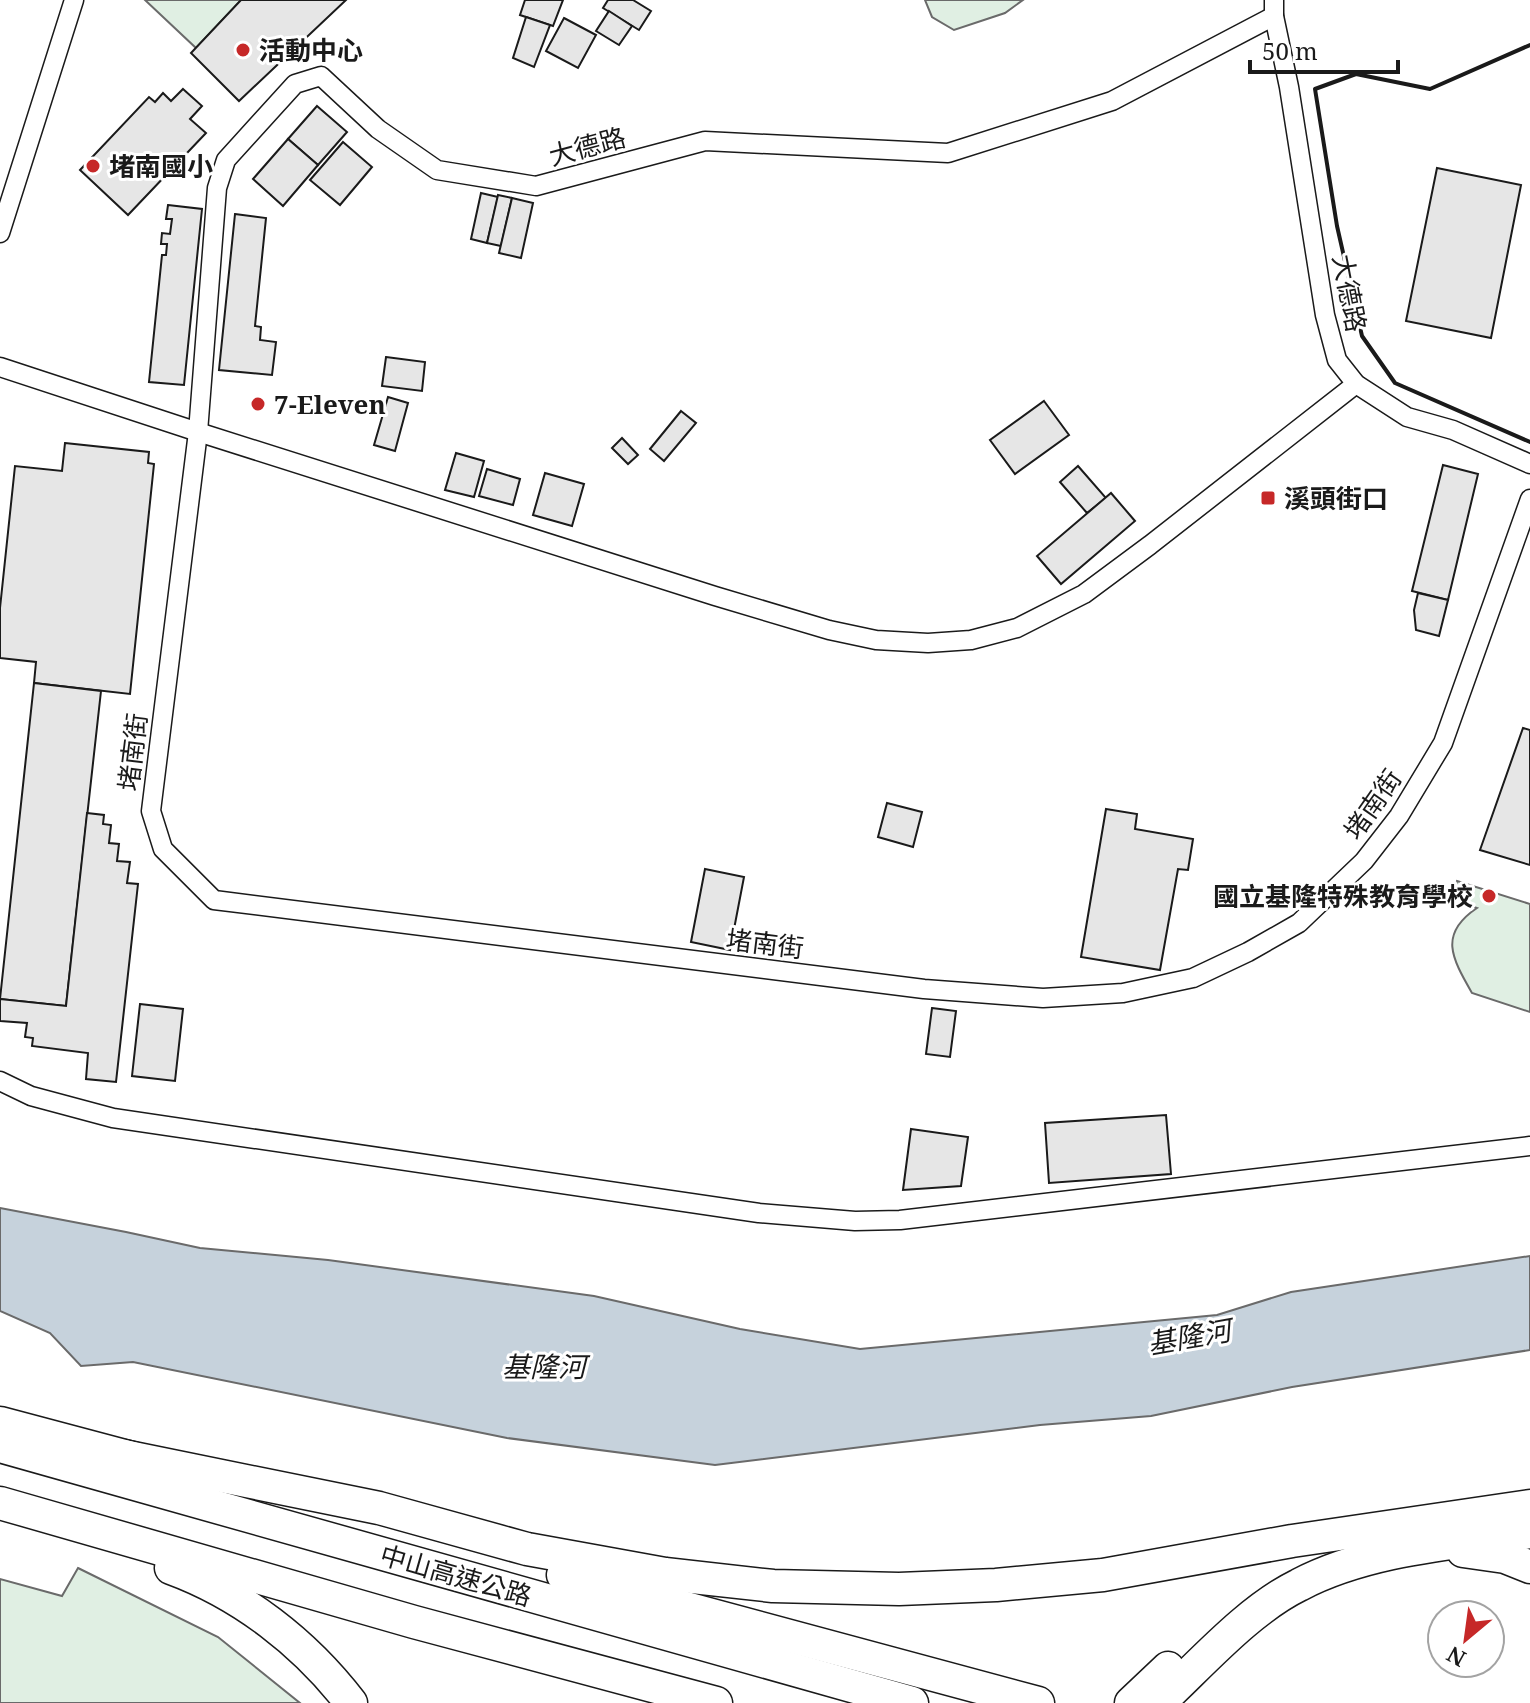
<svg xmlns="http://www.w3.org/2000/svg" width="1530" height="1703" font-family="'Noto Serif','Noto Sans TC',serif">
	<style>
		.green { fill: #e0efe3; stroke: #6a6a6a; stroke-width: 2 }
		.water { fill: #c6d2dc; stroke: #6a6a6a; stroke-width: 2 }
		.building { fill: #e6e6e6; stroke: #1a1a1a; stroke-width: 2 }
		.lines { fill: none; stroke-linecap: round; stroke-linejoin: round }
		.minor-casing { stroke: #1a1a1a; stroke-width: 21 }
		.motorway-casing { stroke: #1a1a1a; stroke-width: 35 }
		.minor { stroke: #fff; stroke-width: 18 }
		.motorway { stroke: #fff; stroke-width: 32 }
		.wall { stroke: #1a1a1a; stroke-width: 4 }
		.poi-dot { fill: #c62828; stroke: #fff; stroke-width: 3 }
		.labels { text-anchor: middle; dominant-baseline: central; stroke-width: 6; stroke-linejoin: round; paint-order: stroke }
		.poi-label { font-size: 26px; font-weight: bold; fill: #1a1a1a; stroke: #fff; text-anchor: start }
		.street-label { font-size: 26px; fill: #1a1a1a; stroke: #fff }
		.water-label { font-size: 28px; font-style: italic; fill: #1a1a1a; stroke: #fff }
	</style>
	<rect width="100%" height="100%" fill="#fff"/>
	<g class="green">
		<polygon points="145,0 241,0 196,48"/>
		<polygon points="925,0 1023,0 1005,13 954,30 932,17"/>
		<path d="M1457,881L1530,904V1012L1472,993C1452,958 1438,934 1477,908L1452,899Z"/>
		<polygon points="78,1568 218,1637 300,1703 0,1703 0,1579 62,1596"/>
	</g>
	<polygon class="water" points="0,1208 126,1232 200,1248 328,1260 594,1296 740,1329 860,1349 1217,1315 1291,1292 1530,1256 1530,1350 1292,1387 1151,1416 1040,1425 715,1465 507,1438 133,1362 81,1366 50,1333 0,1311"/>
	<g class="building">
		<polygon points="241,0 346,0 239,101 191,53"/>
		<polygon points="525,0 563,0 553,26 520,15"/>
		<polygon points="608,0 633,0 651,11 639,30 603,8"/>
		<polygon points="609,11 632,26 619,45 596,31"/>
		<polygon points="526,17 550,25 534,67 513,58"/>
		<polygon points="564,18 596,35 578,68 546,51"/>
		<polygon points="183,89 202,106 190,119 206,133 128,215 80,170 149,97 155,102 163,93 171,101"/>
		<polygon points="317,106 347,132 318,165 288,139"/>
		<polygon points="288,139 318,165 283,206 253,179"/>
		<polygon points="343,142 372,167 340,205 310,180"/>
		<polygon points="1437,168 1521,185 1491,338 1406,321"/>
		<polygon points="481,193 498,197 487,243 471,239"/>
		<polygon points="498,195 512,198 501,246 487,243"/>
		<polygon points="512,198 533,203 521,258 499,253"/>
		<polygon points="168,205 202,209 184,385 149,382 162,255 166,255 167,244 161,244 162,233 170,234 172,219 166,219"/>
		<polygon points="235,214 266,218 255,326 261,327 260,340 276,342 272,375 219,370"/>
		<polygon points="386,357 425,362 422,391 382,386"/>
		<polygon points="388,397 408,403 395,451 374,445"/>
		<polygon points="1044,401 1069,435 1015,474 990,440"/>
		<polygon points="681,411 696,423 664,461 650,449"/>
		<polygon points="622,438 638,455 628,464 612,448"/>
		<polygon points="65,443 149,452 148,463 154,464 130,694 34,683 36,662 0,658 0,608 15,466 62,471"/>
		<polygon points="456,453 484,461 474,497 445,490"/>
		<polygon points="1443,465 1478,474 1448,600 1412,591"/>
		<polygon points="1078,466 1106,498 1087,513 1060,482"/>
		<polygon points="487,469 520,479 513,505 479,496"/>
		<polygon points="545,473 584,484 572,526 533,515"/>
		<polygon points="1111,493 1135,521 1061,584 1037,556"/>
		<polygon points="1418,593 1448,600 1439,636 1416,630 1414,610"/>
		<polygon points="34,683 101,691 66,1006 0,999"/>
		<polygon points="1523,728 1530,730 1530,865 1480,850"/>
		<polygon points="887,803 922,812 913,847 878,837"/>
		<polygon points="1106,809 1137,814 1135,829 1193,839 1188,870 1178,869 1160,970 1081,957"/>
		<polygon points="87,813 104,815 103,824 111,825 109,843 119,844 117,861 130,862 127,883 138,884 116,1082 86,1079 88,1053 32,1046 33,1038 25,1037 27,1023 0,1021 0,999 66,1006"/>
		<polygon points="705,869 744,877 730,950 691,942"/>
		<polygon points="140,1004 183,1009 175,1081 132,1076"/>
		<polygon points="932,1008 956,1011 950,1057 926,1054"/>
		<polygon points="1166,1115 1171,1174 1049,1183 1045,1123"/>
		<polygon points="911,1129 968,1137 961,1186 903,1190"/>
	</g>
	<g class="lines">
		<g class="minor-casing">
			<g id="minor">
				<polyline points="1274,0 1274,16 1289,87 1325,315 1337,360 1356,384 1407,417 1453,430 1530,464"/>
				<polyline points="1274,16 1112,101 948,153 705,141 536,186 437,170 378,129 321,76 295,84 226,160 217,188 198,432 151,811 163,849 214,900 924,989 1043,998 1123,993 1193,978 1248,952 1299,923 1364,861 1399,816 1443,743 1530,499"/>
				<polyline points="0,233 74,0"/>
				<polyline points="0,367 198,432 715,596 829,630 876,640 928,643 971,640 1017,628 1084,594 1150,545 1356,384"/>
				<polyline points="0,1081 31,1096 113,1118 759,1213 855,1221 900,1220 1530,1146"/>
			</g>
		</g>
		<g class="motorway-casing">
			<g id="motorway">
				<polyline points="0,1423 143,1461"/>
				<polyline points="0,1446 912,1703"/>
				<polyline points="123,1456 379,1508 527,1549 665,1574 773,1586 899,1589 996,1585 1103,1575 1292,1541 1530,1506"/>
				<polyline points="0,1503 414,1622 716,1703"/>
				<polyline points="1463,1551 1505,1557 1530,1567"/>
				<path d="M171,1568C242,1594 305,1643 351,1703"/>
				<polyline points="563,1575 1038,1703"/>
				<polyline points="1131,1703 1168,1668"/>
				<path d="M1159,1703C1201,1664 1248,1610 1299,1585C1367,1549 1455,1543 1530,1532"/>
			</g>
		</g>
		<use href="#minor" class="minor"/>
		<use href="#motorway" class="motorway"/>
		<polyline class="wall" points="1530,45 1430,89 1356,74 1315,89 1337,226 1362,336 1395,383 1530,442"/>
	</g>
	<g class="poi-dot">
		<circle cx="243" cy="50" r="8"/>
		<circle cx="93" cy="166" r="8"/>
		<circle cx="258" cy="404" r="8"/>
		<rect x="1260" y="490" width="16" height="16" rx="4"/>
		<circle cx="1489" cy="896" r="8"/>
	</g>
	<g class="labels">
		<g class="poi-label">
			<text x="259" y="50">活動中心</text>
			<text x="109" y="166">堵南國小</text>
			<text x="274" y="404">7-Eleven</text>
			<text x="1284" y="498">溪頭街口</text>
			<text x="1473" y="896" text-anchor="end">國立基隆特殊教育學校</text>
		</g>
		<g class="street-label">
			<text transform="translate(587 146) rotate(-15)">大德路</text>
			<text transform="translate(1350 293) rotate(79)">大德路</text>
			<text transform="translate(132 752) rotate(-83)">堵南街</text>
			<text transform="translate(1372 804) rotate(-55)">堵南街</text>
			<text transform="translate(765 943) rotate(7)">堵南街</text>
			<text transform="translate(456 1575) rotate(16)">中山高速公路</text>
		</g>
		<g class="water-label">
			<text transform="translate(1189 1336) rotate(-10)">基隆河</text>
			<text x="544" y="1366">基隆河</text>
		</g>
	</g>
	<g transform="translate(1466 1639) rotate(209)"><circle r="38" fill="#ffffff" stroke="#a3a3a3" stroke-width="2"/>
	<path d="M0-6L14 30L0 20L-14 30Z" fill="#c62828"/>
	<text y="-12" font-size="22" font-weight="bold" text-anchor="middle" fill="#1a1a1a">N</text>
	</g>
	<path d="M1250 60v12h148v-12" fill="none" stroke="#1a1a1a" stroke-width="4"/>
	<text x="1262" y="60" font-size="24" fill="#1a1a1a" stroke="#ffffff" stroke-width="6" paint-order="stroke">50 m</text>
</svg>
